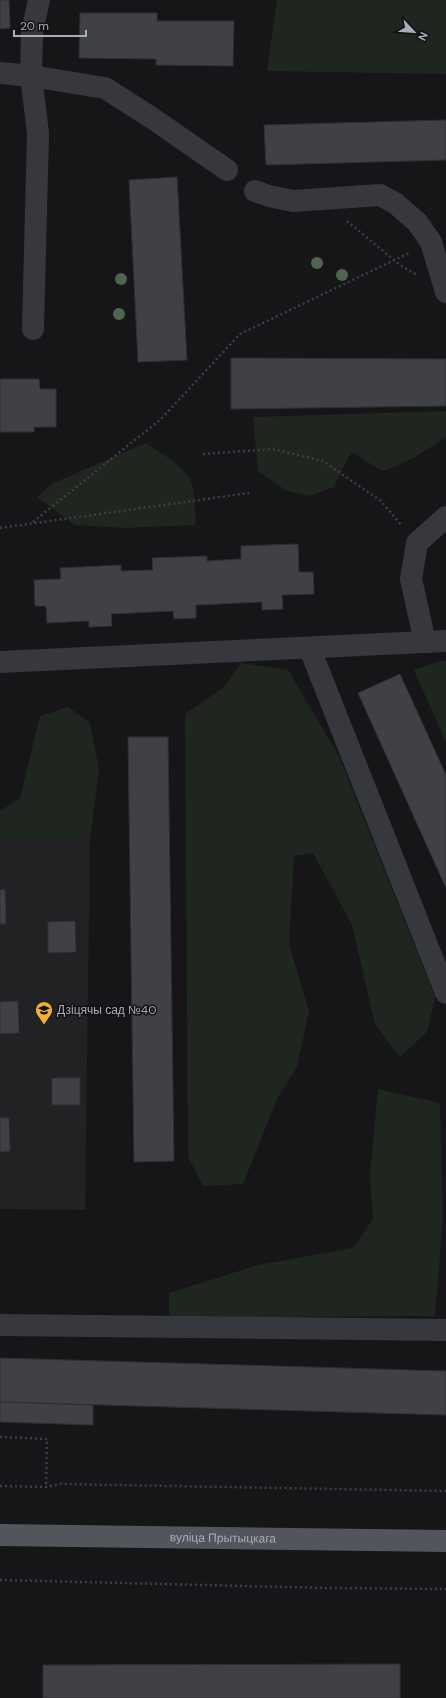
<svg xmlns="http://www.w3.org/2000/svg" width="446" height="1698" font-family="'DM Sans',sans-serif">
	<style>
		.built { fill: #222225 }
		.green { fill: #1e261f }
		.building { fill: #404145; stroke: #303034 }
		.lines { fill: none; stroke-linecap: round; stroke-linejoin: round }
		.path { stroke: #3d3f44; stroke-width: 2.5; stroke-dasharray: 2 3; stroke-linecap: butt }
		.minor { stroke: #37383d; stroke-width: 22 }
		.major { stroke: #53555c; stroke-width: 22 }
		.tree { fill: #506452 }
		.labels { text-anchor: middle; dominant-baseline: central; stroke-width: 3; stroke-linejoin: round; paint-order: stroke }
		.poi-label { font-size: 12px; fill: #a8adb8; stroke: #111113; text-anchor: start }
		.street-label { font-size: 12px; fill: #a8adb8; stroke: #111113 }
	</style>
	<rect width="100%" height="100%" fill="#161618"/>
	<polygon class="built" points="90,840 85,1210 0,1209 0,841"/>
	<g class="green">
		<polygon points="277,0 446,0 446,74 267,71"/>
		<path d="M446,411V437C425,451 406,464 382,471L351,452L334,487L310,496L287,491L258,471L253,417Z"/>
		<path d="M146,443C161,453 177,462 188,476C195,484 196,515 195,525L125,528L75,525L37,497L51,484Z"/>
		<polygon points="439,661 446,661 446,742 414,670"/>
		<polygon points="241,663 288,670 339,756 435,997 427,1032 400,1057 375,1024 352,925 313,853 294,856 289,944 309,1011 297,1067 277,1099 243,1184 203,1186 188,1157 185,714 224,687"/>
		<polygon points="68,707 90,723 99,769 90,840 0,841 0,811 20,798 40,716"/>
		<polygon points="378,1089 440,1103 443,1219 435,1316 169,1318 169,1293 258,1265 353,1248 373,1219 370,1174"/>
	</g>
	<g class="building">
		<polygon points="0,0 9,0 10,28 0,29"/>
		<polygon points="80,13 157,13 157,21 234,21 233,66 156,65 156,59 79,58"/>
		<polygon points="446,120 446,160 266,165 264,125"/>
		<polygon points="177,177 187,360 138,362 129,180"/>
		<polygon points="231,358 446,359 446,406 231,409"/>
		<polygon points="0,379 39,379 40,389 56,389 56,427 34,427 34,432 0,432"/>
		<polygon points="298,544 299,572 313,572 314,594 282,595 283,609 262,610 262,602 196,605 196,618 174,619 173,611 111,614 112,626 89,627 89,621 47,623 46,606 35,606 34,580 61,579 60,568 121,565 121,571 153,570 152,558 207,556 207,561 241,559 241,546"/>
		<polygon points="400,674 446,775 446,888 358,693"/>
		<polygon points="128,737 168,737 174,1161 134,1162"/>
		<polygon points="5,889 6,924 0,924 0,890"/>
		<polygon points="75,921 76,952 48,953 48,922"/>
		<polygon points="18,1001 19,1033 0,1034 0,1002"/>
		<rect x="52" y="1078" width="28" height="27"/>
		<polygon points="0,1118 9,1118 10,1151 0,1152"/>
		<polygon points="0,1358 446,1371 446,1415 0,1402"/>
		<polygon points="0,1402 93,1405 93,1425 0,1422"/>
		<polygon points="400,1664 400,1698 43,1698 43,1665"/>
	</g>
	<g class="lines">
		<g class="path">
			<polyline points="347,221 400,265 417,275"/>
			<polyline points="203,454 273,449 323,461 381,501 402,526"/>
			<polyline points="33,522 161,419 240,334 411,252"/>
			<polyline points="0,528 249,493"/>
			<polyline points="0,1437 47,1439 46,1487"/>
			<polyline points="0,1486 46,1487 60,1484 446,1491"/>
			<polyline points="0,1580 328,1588 446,1589"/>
		</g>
		<g class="minor">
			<polyline points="0,73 31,76 105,88 152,118 227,170"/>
			<polyline points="255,191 269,196 293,201 380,195 395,203 417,222 431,242 446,292"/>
			<polyline points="33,329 38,133 31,76 32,32 39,0"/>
			<polyline points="425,642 411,579 417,543 446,517"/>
			<polyline points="310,649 446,993"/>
			<polyline points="0,662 446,641"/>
			<polyline points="0,1325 446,1330"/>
		</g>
		<path class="major" id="s1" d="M0,1535L446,1541"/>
	</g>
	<g class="tree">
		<circle cx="317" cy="263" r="6"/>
		<circle cx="342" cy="275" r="6"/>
		<circle cx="121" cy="279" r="6"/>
		<circle cx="119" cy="314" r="6"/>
	</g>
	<defs>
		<g id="school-pin" transform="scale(0.9)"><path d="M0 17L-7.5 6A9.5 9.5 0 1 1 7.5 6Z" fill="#f2b134" stroke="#111113"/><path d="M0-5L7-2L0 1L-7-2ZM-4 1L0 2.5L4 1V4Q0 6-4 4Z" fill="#111"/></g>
	</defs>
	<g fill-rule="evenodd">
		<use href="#school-pin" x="44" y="1010"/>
	</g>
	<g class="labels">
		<g class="poi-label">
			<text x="57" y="1010">Дзіцячы сад №40</text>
		</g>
		<g class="street-label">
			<text stroke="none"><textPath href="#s1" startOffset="223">вуліца Прытыцкага</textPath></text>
		</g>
	</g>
	<g transform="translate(414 32) rotate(116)" stroke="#111113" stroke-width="3" paint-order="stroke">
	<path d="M0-3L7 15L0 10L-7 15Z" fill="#a8adb8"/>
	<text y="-6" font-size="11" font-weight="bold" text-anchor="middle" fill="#a8adb8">N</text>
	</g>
	<path d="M14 30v6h72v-6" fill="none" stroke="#a8adb8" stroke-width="2"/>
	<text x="20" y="30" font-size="12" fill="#a8adb8" stroke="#111113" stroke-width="3" paint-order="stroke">20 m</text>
</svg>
